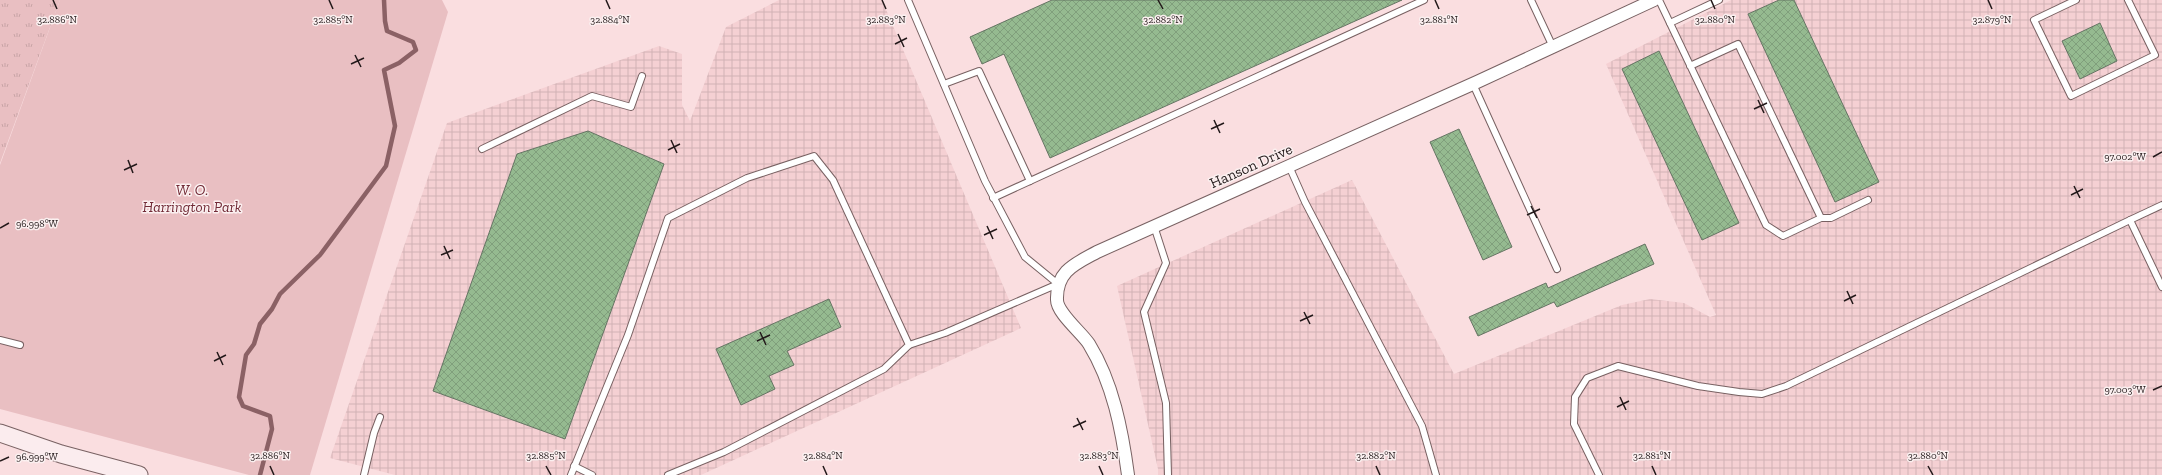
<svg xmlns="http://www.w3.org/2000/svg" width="2162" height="475" font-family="'Zilla Slab',serif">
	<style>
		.industrial { fill: url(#industrial-grid) }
		.grass { fill: url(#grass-tufts) }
		.green { fill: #e9bfc2 }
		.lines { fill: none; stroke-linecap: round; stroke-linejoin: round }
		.stream { stroke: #8b6165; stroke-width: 4.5 }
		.building { fill: url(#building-cross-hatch); stroke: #657463 }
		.service-casing { stroke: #786162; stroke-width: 8 }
		.minor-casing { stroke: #786162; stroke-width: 14 }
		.secondary-casing { stroke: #786162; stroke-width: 19 }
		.service { stroke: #fff; stroke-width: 6 }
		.minor { stroke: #fff; stroke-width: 12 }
		.secondary { stroke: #fbecee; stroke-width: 17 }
		.ticks { fill: none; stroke: #23191a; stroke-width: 1.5 }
		.labels { text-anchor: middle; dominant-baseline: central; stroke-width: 3; stroke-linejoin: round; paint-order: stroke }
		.street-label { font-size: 15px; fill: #23191a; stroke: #fbf0f0 }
		.park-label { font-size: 15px; font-style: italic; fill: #712a36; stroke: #fbf0f0 }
		.ticks-label { font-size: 10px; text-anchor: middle; fill: #23191a; stroke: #fbf0f0; stroke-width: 3; stroke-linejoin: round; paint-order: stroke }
	</style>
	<defs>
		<pattern id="industrial-grid" width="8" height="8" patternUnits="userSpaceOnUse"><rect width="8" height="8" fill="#f5d0d3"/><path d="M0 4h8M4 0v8" fill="none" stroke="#d2b2b5"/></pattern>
		<pattern id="grass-tufts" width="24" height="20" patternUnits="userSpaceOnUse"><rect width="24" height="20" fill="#e9bfc2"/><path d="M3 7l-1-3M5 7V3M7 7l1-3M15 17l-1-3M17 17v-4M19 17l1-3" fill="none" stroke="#c8a4a6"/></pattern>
		<pattern id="building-cross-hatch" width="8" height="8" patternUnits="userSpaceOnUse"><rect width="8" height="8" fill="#95ba90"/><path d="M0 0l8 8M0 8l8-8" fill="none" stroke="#809f7c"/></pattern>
	</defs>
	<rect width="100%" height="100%" fill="#fadee0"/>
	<g class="industrial">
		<polygon points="779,0 882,0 1021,328 701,475 395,475 330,458 447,123 659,46 682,54 682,105 690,121 726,27"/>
		<polygon points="1731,0 2162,0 2162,475 1158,475 1158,469 1117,286 1352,180 1454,374 1622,305 1650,299 1684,303 1710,317 1716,315 1606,64"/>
	</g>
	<polygon class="grass" points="0,0 60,0 0,163"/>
	<polygon class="green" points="60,0 442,0 448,12 310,475 249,475 0,409 0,165"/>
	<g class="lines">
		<polyline class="stream" points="260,475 272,429 270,416 243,406 239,397 246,355 254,344 260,324 272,309 280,294 320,255 386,166 395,126 384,70 399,63 416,50 413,42 387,31 385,21 384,0"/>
	</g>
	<g class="building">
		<polygon points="1052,0 1402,0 1050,158 1004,54 982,64 970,37"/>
		<polygon points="1779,0 1794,0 1879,182 1835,202 1748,14"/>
		<polygon points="2100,23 2117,61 2080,79 2062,41"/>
		<polygon points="1659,51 1739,223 1702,240 1622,69"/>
		<polygon points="1459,129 1512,247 1483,260 1430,142"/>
		<polygon points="588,131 664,164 565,439 433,391 517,154"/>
		<polygon points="1645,244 1654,264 1557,307 1554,302 1478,336 1469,317 1546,283 1548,288"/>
		<polygon points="829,299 841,327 787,351 794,365 769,376 775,389 741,405 716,349"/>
	</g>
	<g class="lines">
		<g class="service-casing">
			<g id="service">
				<polyline points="908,0 985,181 1025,257 1058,284 945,333 909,345"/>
				<polyline points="1531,0 1553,47"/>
				<polyline points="1659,0 1766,225 1783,236 1821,218 1738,44 1690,66"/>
				<polyline points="2076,0 2034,20 2071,96 2155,55 2128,0"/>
				<polyline points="1670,23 1719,0"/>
				<polyline points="944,84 979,71 1030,181"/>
				<polyline points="1473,84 1557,269"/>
				<polyline points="482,149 592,96 631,107 642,76"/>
				<polyline points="1289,166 1305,202 1422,426 1436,475"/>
				<polyline points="993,198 1424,0"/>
				<polyline points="2162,205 2130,220 2162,287"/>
				<polyline points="1821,218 1831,218 1868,200"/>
				<polyline points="1154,226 1166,263 1144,312 1166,403 1168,475"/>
				<polyline points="0,340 20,345"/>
				<polyline points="574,466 592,475"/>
				<polyline points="364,475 374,433 380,417"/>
				<polyline points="571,475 628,335 668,218 747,178 814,156 833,180 909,345 884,369 724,452 668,475"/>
				<polyline points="1599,475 1574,424 1575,397 1587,378 1618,366 1698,386 1739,392 1762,394 1786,386 2130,220"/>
			</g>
		</g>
		<g class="minor-casing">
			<path id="minor" d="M1128,475C1122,430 1113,383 1089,344C1082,333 1057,313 1057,300C1056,271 1075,264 1097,252L1477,82L1654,0"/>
		</g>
		<g class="secondary-casing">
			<polyline id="secondary" points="0,433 61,454 139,475"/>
		</g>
		<use href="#service" class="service"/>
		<use href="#minor" class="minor"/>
		<use href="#secondary" class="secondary"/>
	</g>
	<path class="ticks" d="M53,0L57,9M329,0L333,9M606,0L610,9M882,0L886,9M1158,0L1163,9M1435,0L1439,9M1711,0L1715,9M1988,0L1992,9M898,34L904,47M895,44L907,38M355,55L361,67M351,64L364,58M1758,100L1764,113M1754,109L1767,103M1214,120L1220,133M1211,129L1224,123M671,140L677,153M668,150L680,144M2153,157L2162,152M128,160L133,173M124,170L137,164M2074,186L2080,198M2071,195L2083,189M1531,206L1537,218M1527,215L1540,209M987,226L993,239M0,228L9,223M984,235L997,229M444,246L450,259M441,255L453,250M1847,291L1853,304M1844,301L1856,295M1304,312L1310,324M1300,321L1313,315M760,332L766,345M757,341L770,335M217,352L223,365M214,361L226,355M2153,390L2162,386M1620,397L1626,410M1617,407L1629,401M1077,418L1083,430M1073,427L1086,421M0,461L9,457M270,466L274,475M546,466L551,475M823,466L827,475M1099,466L1103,475M1376,466L1380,475M1652,466L1656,475M1928,466L1933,475"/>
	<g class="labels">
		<g class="street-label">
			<text transform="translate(1251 166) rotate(-24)">Hanson Drive</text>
		</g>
		<g class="park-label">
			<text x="192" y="190">W. O.<tspan x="192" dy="17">Harrington Park</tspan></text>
		</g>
	</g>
	<g class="ticks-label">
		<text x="57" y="23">32.886°N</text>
		<text x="610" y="23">32.884°N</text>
		<text x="1163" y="23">32.882°N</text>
		<text x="1715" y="23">32.880°N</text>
		<text x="1992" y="23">32.879°N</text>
		<text x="333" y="23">32.885°N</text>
		<text x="886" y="23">32.883°N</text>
		<text x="1439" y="23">32.881°N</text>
		<text x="2125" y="160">97.002°W</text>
		<text x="37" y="227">96.998°W</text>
		<text x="2125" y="393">97.003°W</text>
		<text x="270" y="459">32.886°N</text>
		<text x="546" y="459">32.885°N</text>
		<text x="823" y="459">32.884°N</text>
		<text x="1099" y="459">32.883°N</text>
		<text x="1376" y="459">32.882°N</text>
		<text x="1652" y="459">32.881°N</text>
		<text x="1928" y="459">32.880°N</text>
		<text x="37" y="460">96.999°W</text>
	</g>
</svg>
